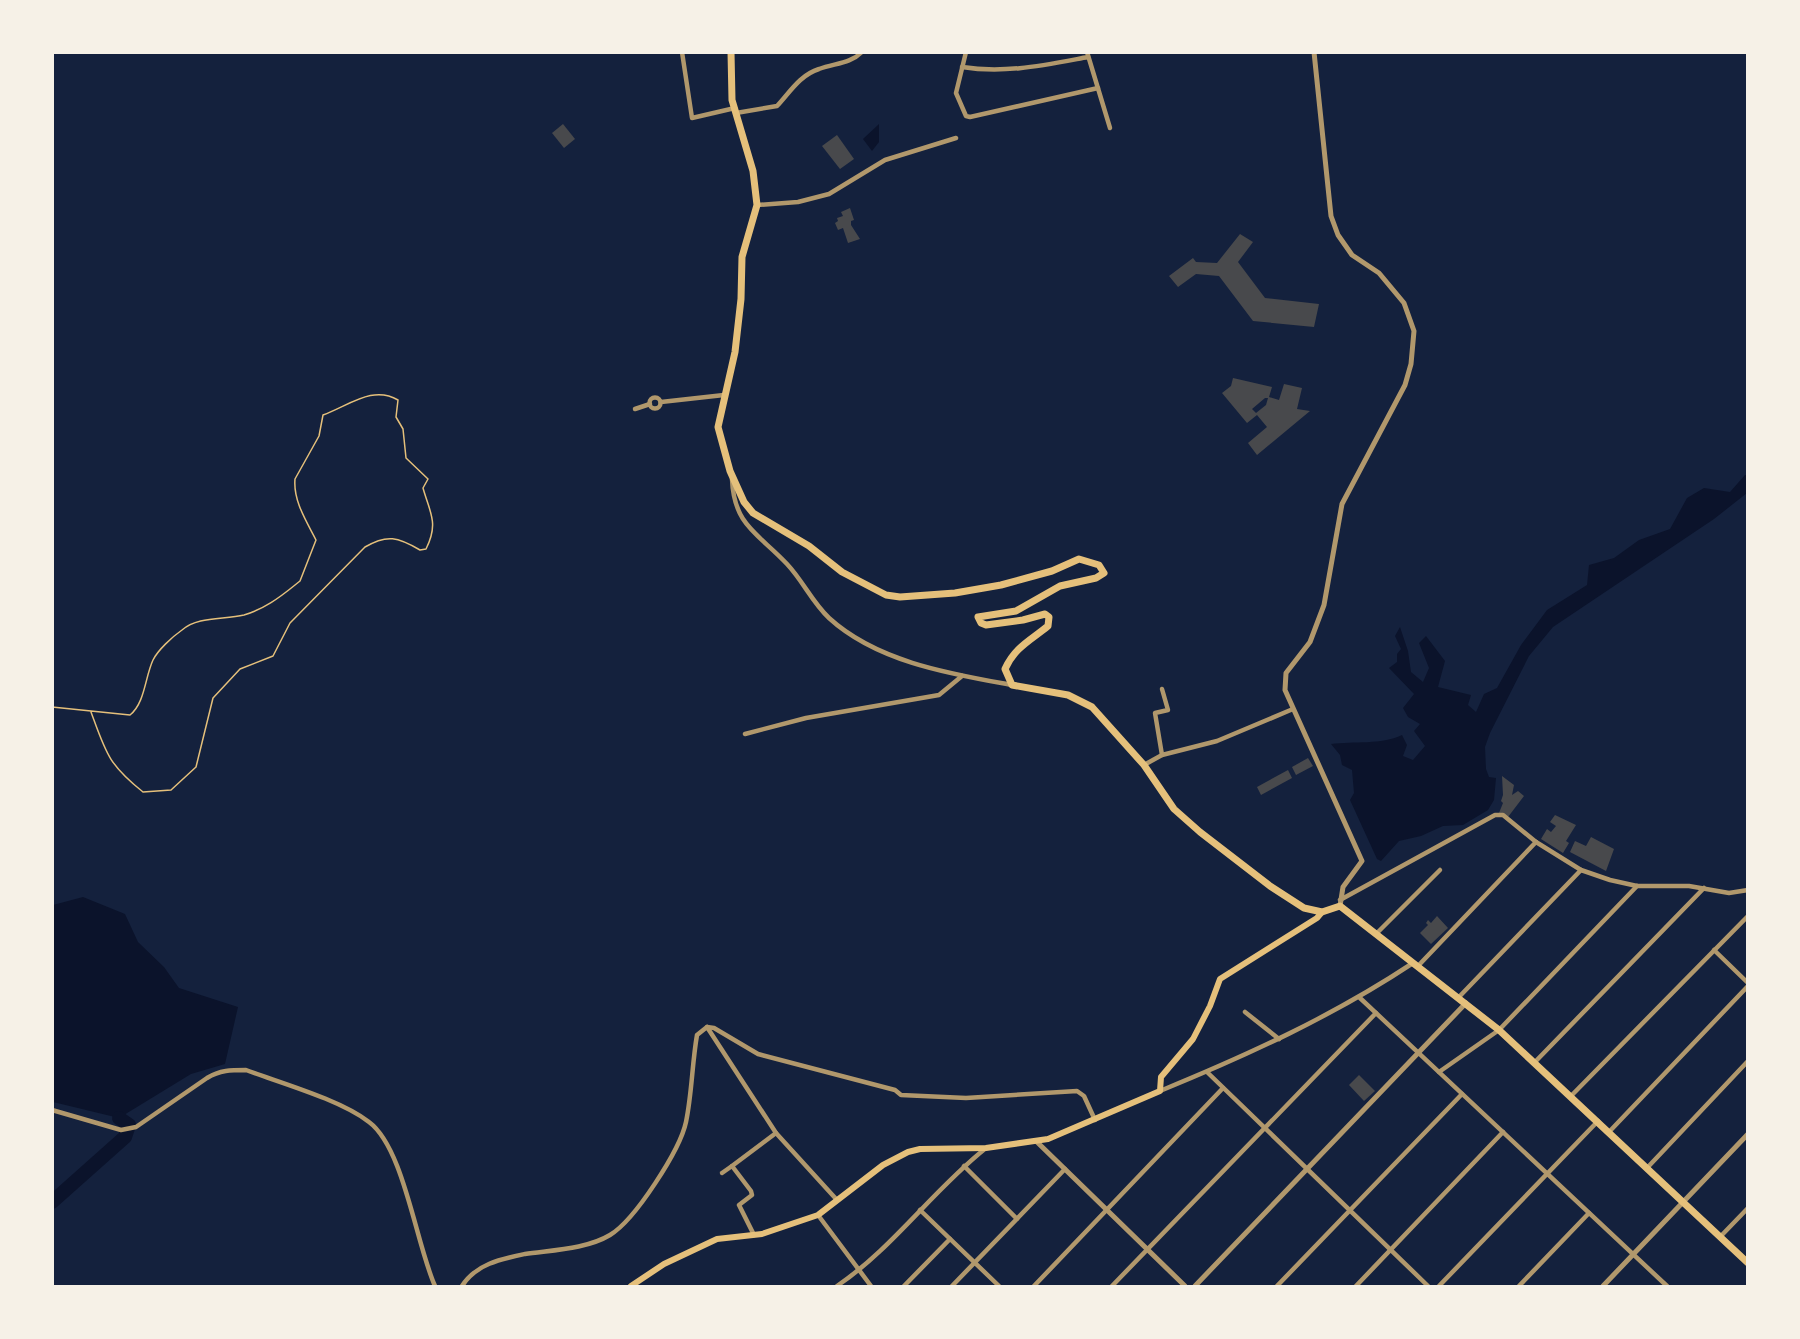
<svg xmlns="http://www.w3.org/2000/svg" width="1800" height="1339" font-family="'Noto Sans',sans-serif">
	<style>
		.water { fill: #0b132b }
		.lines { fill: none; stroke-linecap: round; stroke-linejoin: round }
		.river { stroke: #0b132b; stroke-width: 14 }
		.building { fill: #48494c; fill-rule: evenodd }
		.path { stroke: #e5c07b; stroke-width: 1.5 }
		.minor { stroke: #b1986c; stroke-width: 4.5 }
		.tertiary { stroke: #b1986c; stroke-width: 5 }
		.secondary { stroke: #e5c07b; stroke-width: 6 }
		.primary { stroke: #e5c07b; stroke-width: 7 }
	</style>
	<rect width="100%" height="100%" fill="#14213d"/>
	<g class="water">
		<polygon points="879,124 879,142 872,151 863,139"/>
		<path d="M1745,475H1747V493L1714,519L1553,627L1529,656L1490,733L1485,747L1486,769L1489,777L1496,778L1494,800L1488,810L1463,825L1443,826L1421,836L1399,841L1381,861L1377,859L1350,800L1354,793L1352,770L1342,765L1340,755L1331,744C1354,741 1381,745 1402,735L1407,745L1403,756L1413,760L1425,746L1414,731L1420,724L1408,717L1403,708L1414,694L1389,668L1397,662V654L1401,649L1395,636L1400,627L1408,651L1411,672L1423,682L1429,668L1419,643L1426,636L1445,661L1438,687L1471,695L1468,705L1476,712L1484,694L1497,688L1521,645L1547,610L1587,585L1589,565L1614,558L1639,540L1670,529L1687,498L1704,488L1730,492Z"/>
		<polygon points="83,897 125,914 138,942 164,967 179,988 238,1007 225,1064 191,1074 119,1118 53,1102 53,905"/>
	</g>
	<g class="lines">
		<polyline class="river" points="52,1202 125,1137 129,1125 119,1118"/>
	</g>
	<g class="building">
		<polygon points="563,124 575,139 564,148 552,133"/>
		<polygon points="837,135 854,159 840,169 822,146"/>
		<polygon points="850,208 854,220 851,221 851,225 860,239 848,243 843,228 838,230 835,223 838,221 837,218 843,216 841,212"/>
		<polygon points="1240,234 1253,242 1238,262 1265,298 1319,304 1314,327 1253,321 1219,276 1196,274 1178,287 1169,276 1193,258 1196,262 1217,263"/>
		<path d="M1233,378L1272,387L1269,397L1279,400L1284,384L1302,388L1297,409L1310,411L1257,455L1248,443L1267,427L1257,415L1247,423L1222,393L1231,386ZM1265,398H1268L1266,405L1256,413L1252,409Z"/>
		<polygon points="1308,758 1313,766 1296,775 1292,767"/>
		<polygon points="1288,770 1292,778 1261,795 1257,787"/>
		<polygon points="1502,776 1514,785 1512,795 1518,791 1524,796 1508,817 1499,813 1503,803 1501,801 1503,795"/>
		<polygon points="1555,815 1576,825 1566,841 1569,843 1563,853 1541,839 1547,829 1551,832 1556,826 1550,822"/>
		<polygon points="1591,837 1614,849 1606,871 1570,852 1575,841 1586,846"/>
		<polygon points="1437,916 1448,928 1431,944 1420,933 1428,925 1426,923 1428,920 1431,923"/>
		<polygon points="1359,1075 1375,1091 1364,1101 1349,1085"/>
	</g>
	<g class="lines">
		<path class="path" d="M52,707L130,715C145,703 145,677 153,660C158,650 172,637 182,630C198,616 224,620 244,615C264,609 279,598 295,585L300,581L316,540C307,522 293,501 295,479L319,436L323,415C350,405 373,385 398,400L396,417L403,429L406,458L428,479L423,488C430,513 439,523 426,549L420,550C398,537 387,534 365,547L290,623L273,656L240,669L213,698L196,767L171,790L143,792C108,764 106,753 91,712"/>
		<g class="minor">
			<polyline points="682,52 692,118 735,108"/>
			<polyline points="966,52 956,93 966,116 970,117 1098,88"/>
			<polyline points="1087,52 1110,128"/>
			<path d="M962,67C1005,74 1045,65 1088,57"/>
			<path d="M736,113L777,106C790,92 800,75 819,69C835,63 850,64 862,52"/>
			<polyline points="757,205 798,202 829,194 885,160 956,138"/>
			<circle cx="655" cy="403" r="5.5"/>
			<polyline points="661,402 724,395"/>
			<polyline points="635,409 650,404"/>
			<path d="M732,479C734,526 758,533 787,564C803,581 812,602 829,618C877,662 951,674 1012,685"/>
			<polyline points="745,734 806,718 939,695 962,676"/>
			<polyline points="1162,755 1155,713 1168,710 1162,689"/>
			<polyline points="1144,765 1162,755 1217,741 1293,709"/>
			<polyline points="1340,900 1495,815 1503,815 1536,842 1581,870 1610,880 1637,886 1689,886 1729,893 1748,890"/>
			<polyline points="1376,934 1440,870"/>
			<polyline points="1714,950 1748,983"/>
			<polyline points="1418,966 1536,842"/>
			<polyline points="1459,997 1581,870"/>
			<polyline points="1360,998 1667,1286"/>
			<polyline points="1245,1012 1279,1039"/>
			<polyline points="707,1027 714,1028 758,1054 895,1090 901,1095 966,1098 1077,1091 1084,1096 1095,1120"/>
			<polyline points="1535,1062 1704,888"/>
			<polyline points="1207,1072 1428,1286"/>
			<polyline points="1439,1072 1499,1030 1637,886"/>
			<path d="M1160,1091C1248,1055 1333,1016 1413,963"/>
			<polyline points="1571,1096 1748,916"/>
			<path d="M52,1110L121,1130L136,1127L207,1078C220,1070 231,1070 246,1070C281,1083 341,1100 369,1122C404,1148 416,1244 435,1286"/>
			<polyline points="1609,1132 1748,986"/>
			<polyline points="964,1166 1017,1219"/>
			<polyline points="1647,1168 1748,1061"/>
			<polyline points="722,1173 732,1166"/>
			<polyline points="920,1210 999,1286"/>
			<polyline points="818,1215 871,1286"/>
			<polyline points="754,1235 739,1205 752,1195 751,1191 732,1166 776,1133"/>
			<polyline points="1720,1237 1748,1208"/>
			<path d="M462,1286C476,1264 501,1259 525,1254C552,1250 587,1249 610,1235C635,1220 680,1150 686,1122C692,1093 692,1064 697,1035L707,1027L776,1133L837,1200"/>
			<path d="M837,1286C893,1248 933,1190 986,1148"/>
			<polyline points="904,1286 950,1239"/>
			<polyline points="952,1286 1065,1169"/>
			<polyline points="1034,1286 1223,1088"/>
			<polyline points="1112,1286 1376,1013"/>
			<polyline points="1277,1286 1462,1094"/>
			<polyline points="1356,1286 1503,1132"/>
			<polyline points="1439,1286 1598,1121"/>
			<polyline points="1519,1286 1589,1213"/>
		</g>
		<g class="tertiary">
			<polyline points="1314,52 1331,216 1338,235 1352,255 1379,273 1404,303 1414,331 1411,364 1405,385 1342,504 1324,605 1310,642 1286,673 1285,690 1362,861 1343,887 1340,906"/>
			<polyline points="1036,1141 1185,1286"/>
			<polyline points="1195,1286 1466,1003"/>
			<polyline points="1603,1286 1748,1134"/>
		</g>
		<polyline class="secondary" points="631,1286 664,1264 717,1239 762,1234 818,1215 883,1165 908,1152 920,1149 986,1148 1048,1139 1160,1091 1161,1077 1193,1039 1210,1006 1220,979 1317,918 1322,912"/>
		<path class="primary" d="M731,52L732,100L753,171L757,205L742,257L741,299L735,352L718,427L730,471L744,502L753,513L809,546L842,572L886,595L900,597L955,593L1001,585L1052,571L1079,559L1099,565L1104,573L1096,578L1060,586L1016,611L978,617L981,623L986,625L1023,620L1045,614L1049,617L1048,626C1031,640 1015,647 1005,669L1012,685L1068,695L1092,707L1144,765L1174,809L1200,832L1270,886L1304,908L1322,912L1340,906L1499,1030L1748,1263"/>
	</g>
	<rect width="1800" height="1339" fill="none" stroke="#f6f1e7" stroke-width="108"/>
</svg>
